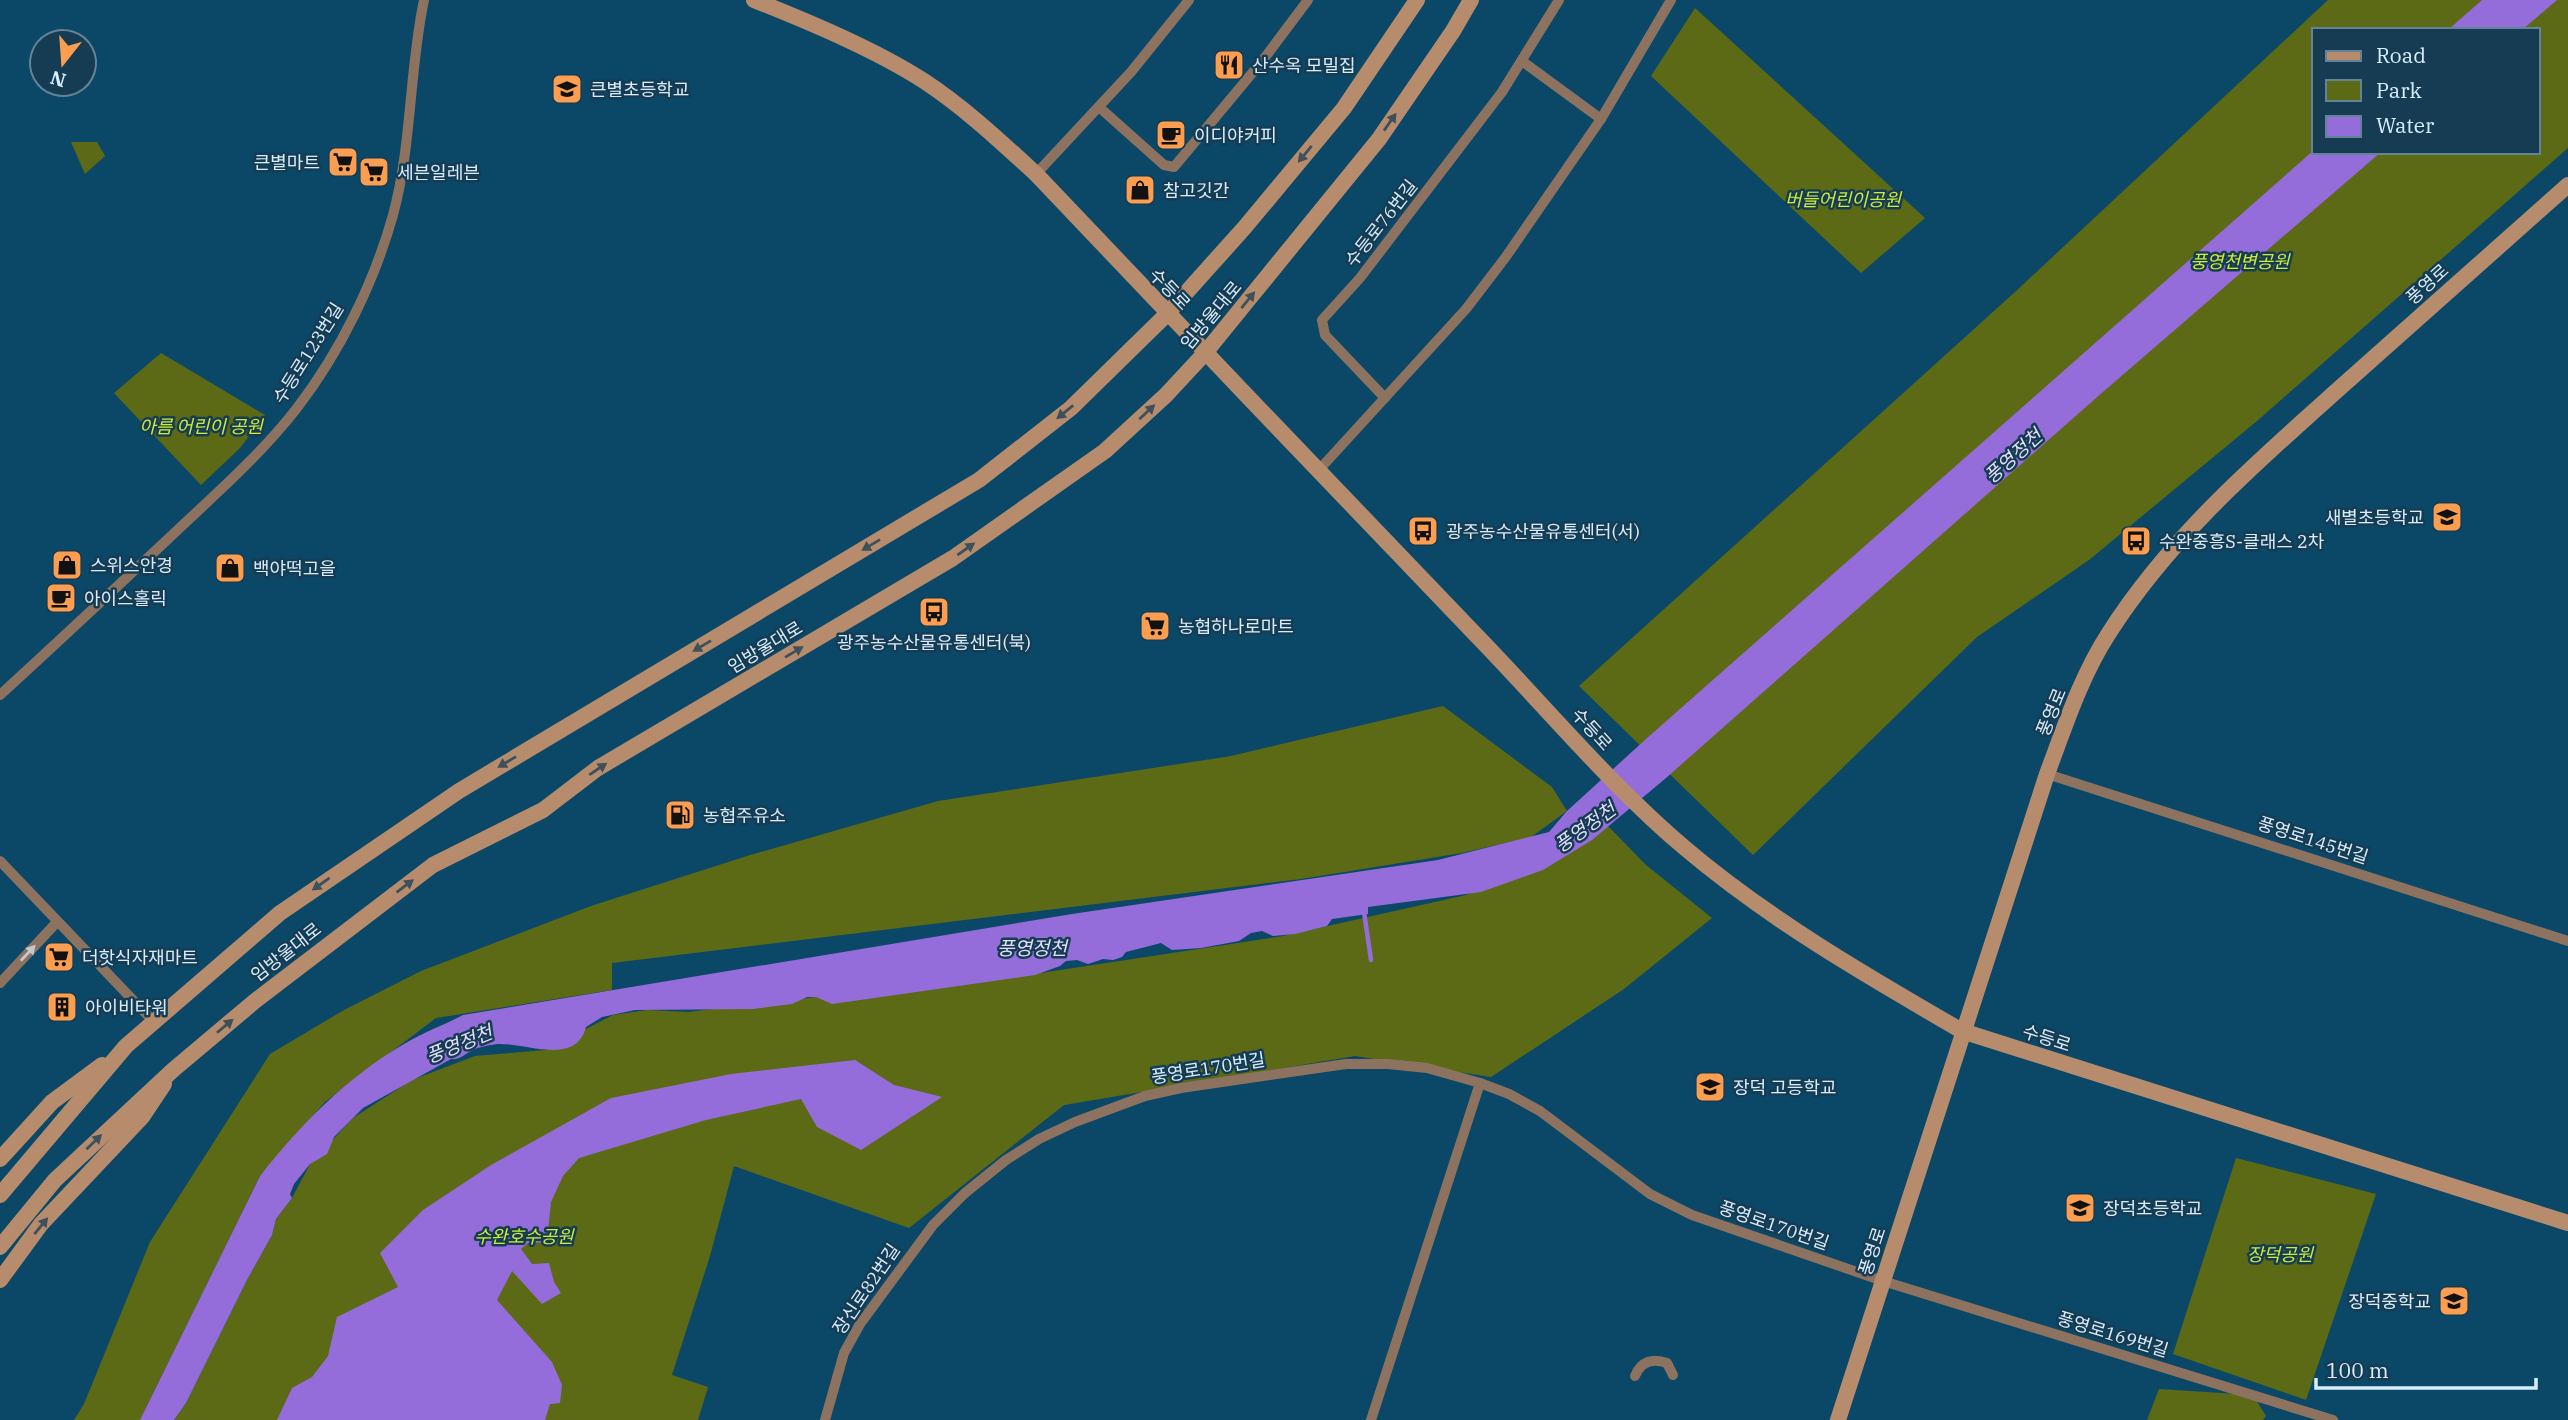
<svg xmlns="http://www.w3.org/2000/svg" width="2568" height="1420" font-family="'IBM Plex Serif','Noto Sans KR',serif">
	<style>
		.green { fill: #5c6a16; fill-rule: evenodd }
		.water { fill: #956ddb }
		.lines { fill: none; stroke-linecap: round; stroke-linejoin: round }
		.stream { stroke: #956ddb; stroke-width: 4.5 }
		.street { stroke: #8d735f; stroke-width: 10 }
		.secondary { stroke: #b68c6d; stroke-width: 16 }
		.oneway { fill: #3e505a }
		.oneway2 { fill: #c2c8cd }
		.labels { text-anchor: middle; dominant-baseline: central; stroke-width: 5; stroke-linejoin: round; paint-order: stroke }
		.poi-label { font-size: 18px; fill: #d8edfc; stroke: #163c54; text-anchor: start }
		.park-label { font-size: 18px; font-style: italic; fill: #ceeb36; stroke: #163c54 }
		.street-label { font-size: 18px; fill: #d8edfc; stroke: #163c54 }
		.water-label { font-size: 19px; font-style: italic; fill: #e6defa; stroke: #163c54 }
	</style>
	<rect width="100%" height="100%" fill="#0b4868"/>
	<g class="green">
		<path d="M2328,0H2568V148L2257,421L2089,560L1977,637L1753,855L1579,686L2015,292ZM2314,30H2538V152H2314Z"/>
		<polygon points="1695,8 1925,218 1861,273 1651,76"/>
		<polygon points="71,142 97,142 105,156 85,174"/>
		<polygon points="161,353 265,415 240,448 201,485 114,393"/>
		<polygon points="1443,706 1552,787 1567,811 1531,837 1462,853 1301,879 612,963 612,990 436,1018 325,1102 260,1176 144,1412 149,1420 74,1420 84,1404 150,1242 270,1054 344,1010 421,971 591,906 747,856 938,801 1231,756"/>
		<polygon points="1608,826 1646,865 1712,918 1624,989 1491,1077 1355,1056 1064,1105 909,1228 734,1166 710,1256 672,1375 708,1387 698,1420 174,1420 186,1403 247,1280 272,1235 276,1219 292,1198 310,1164 353,1118 412,1080 475,1056 545,1050 613,1015 647,1010 688,1012 816,997 982,982 1283,936 1466,895"/>
		<polygon points="2236,1158 2376,1194 2306,1400 2173,1354"/>
		<polygon points="2159,1389 2253,1395 2266,1416 2263,1420 2147,1420"/>
	</g>
	<g class="water">
		<polygon points="2482,0 2557,0 2522,30 2448,30"/>
		<path d="M2314,150V152H2381L2104,391L1666,778L1592,840L1543,870L1481,892L1368,907V914L1332,919L1327,926L1295,934L1273,936L1262,931L1251,933L1239,941L1201,948L1172,950L1161,943L1126,952L1122,957L1113,960L1103,959L1088,964L1077,960L1066,961L1060,966L1035,975L832,1004L816,997H807L792,1004L753,1009L635,1010L602,1017L586,1027C576,1067 523,1042 497,1044C490,1045 478,1047 471,1051C463,1055 460,1060 451,1059L363,1108L334,1137L327,1154L310,1164L294,1184L290,1194L292,1198L276,1219L272,1235L247,1280L186,1403L174,1420H140L260,1176C301,1124 346,1078 404,1044C422,1033 444,1025 463,1015L1072,914L1438,860L1549,832L1567,811L1646,739Z"/>
		<polygon points="855,1060 894,1085 942,1097 861,1150 817,1127 801,1099 706,1120 579,1158 563,1176 551,1202 547,1242 528,1243 521,1249 532,1264 549,1263 554,1282 561,1293 542,1304 512,1271 497,1300 552,1362 562,1385 560,1403 550,1404 545,1420 277,1420 292,1388 312,1377 328,1356 337,1317 398,1287 380,1253 423,1210 491,1165 611,1098 731,1074"/>
	</g>
	<g class="lines">
		<polyline class="stream" points="1364,912 1371,960"/>
		<g class="street">
			<polyline points="1522,61 1601,119"/>
			<polyline points="1099,107 1164,165 1174,167 1263,60 1308,0"/>
			<polyline points="1036,174 1131,72 1189,0"/>
			<polyline points="1385,398 1325,335 1322,320 1360,278 1502,92 1559,0"/>
			<polyline points="1318,471 1466,309 1505,258 1601,119 1671,0"/>
			<path d="M0,695C56,644 111,592 167,540C211,498 259,457 297,408C340,352 374,283 393,215C412,145 409,71 424,0"/>
			<polyline points="2047,774 2568,941"/>
			<polyline points="0,861 153,1021"/>
			<polyline points="0,983 57,922"/>
			<path d="M1635,1376C1641,1361 1653,1358 1667,1363L1673,1375"/>
			<polyline points="825,1420 844,1353 860,1324 933,1225 965,1193 1006,1160 1039,1139 1075,1122 1145,1096 1181,1088 1346,1064 1388,1064 1427,1068 1480,1083 1509,1094 1540,1111 1650,1194 1692,1215 1883,1281 2333,1420"/>
			<polyline points="1371,1420 1480,1083"/>
		</g>
		<g class="secondary">
			<path d="M754,0C809,22 874,49 924,81C965,108 1000,141 1036,174C1182,328 1329,482 1476,635C1545,706 1610,785 1686,849C1770,920 1867,976 1962,1031L2568,1223"/>
			<polyline points="0,1159 52,1102 102,1065"/>
			<polyline points="0,1195 126,1046 280,913 459,791 979,480 1071,408 1167,314 1245,227 1344,108 1417,0"/>
			<polyline points="0,1247 55,1180 173,1070 255,1001 433,865 543,810 598,768 953,558 1105,451 1166,395 1205,353 1248,300 1379,139 1453,31 1471,0"/>
			<polyline points="0,1280 41,1224 142,1117 164,1084"/>
			<path d="M1838,1420L2047,774C2065,726 2081,676 2109,633C2171,536 2257,462 2342,386C2417,319 2493,252 2568,185"/>
		</g>
	</g>
	<defs><path id="oneway-solid" d="M-6-.8H1V-3.2L6.5 0L1 3.2V.8H-6Z" transform="scale(1.75)"/></defs>
	<g class="oneway">
		<use href="#oneway-solid" transform="translate(1390 122) rotate(-55)"/>
		<use href="#oneway-solid" transform="translate(1305 154) rotate(130)"/>
		<use href="#oneway-solid" transform="translate(1248 300) rotate(-51)"/>
		<use href="#oneway-solid" transform="translate(1065 412) rotate(141)"/>
		<use href="#oneway-solid" transform="translate(1147 412) rotate(-43)"/>
		<use href="#oneway-solid" transform="translate(871 545) rotate(149)"/>
		<use href="#oneway-solid" transform="translate(966 549) rotate(-35)"/>
		<use href="#oneway-solid" transform="translate(702 646) rotate(149)"/>
		<use href="#oneway-solid" transform="translate(794 652) rotate(-31)"/>
		<use href="#oneway-solid" transform="translate(507 762) rotate(149)"/>
		<use href="#oneway-solid" transform="translate(598 769) rotate(-34)"/>
		<use href="#oneway-solid" transform="translate(321 884) rotate(145)"/>
		<use href="#oneway-solid" transform="translate(405 886) rotate(-37)"/>
		<use href="#oneway-solid" transform="translate(225 1026) rotate(-40)"/>
		<use href="#oneway-solid" transform="translate(94 1142) rotate(-44)"/>
		<use href="#oneway-solid" transform="translate(41 1226) rotate(-51)"/>
	</g>
	<use class="oneway2" href="#oneway-solid" transform="translate(28 953) rotate(-47)"/>
	<defs>
		<g id="restaurant-square" transform="scale(1.575)"><rect x="-9" y="-9" width="18" height="18" rx="4" fill="#fb9e50" stroke="#163c54"/><path d="M-5-6h1v4h1v-4h1v4h1v-4h1v5L-1.5 .5V6h-2V.5L-5-1ZM5-6V6H3V1.5H1.5Q1.5-4 5-6Z" fill="#111"/></g>
		<g id="school-square" transform="scale(1.575)"><rect x="-9" y="-9" width="18" height="18" rx="4" fill="#fb9e50" stroke="#163c54"/><path d="M0-5L7-2L0 1L-7-2ZM-4 1L0 2.5L4 1V4Q0 6-4 4Z" fill="#111"/></g>
		<g id="cafe-square" transform="scale(1.575)"><rect x="-9" y="-9" width="18" height="18" rx="4" fill="#fb9e50" stroke="#163c54"/><path d="M-5.5-4.5H6V0H3Q3 3.5 0 3.5H-2.5Q-5.5 3.5-5.5 0ZM3-3.2v2h1.7v-2ZM-6 4.5H4V6H-6Z" fill="#111"/></g>
		<g id="supermarket-square" transform="scale(1.575)"><rect x="-9" y="-9" width="18" height="18" rx="4" fill="#fb9e50" stroke="#163c54"/><path d="M-6-5.5h2.5l.6 2H6L4.5 2H-2.5L-4.4-4H-6ZM-1.5 3.2a1.3 1.3 0 1 0 .1 0ZM3 3.2a1.3 1.3 0 1 0 .1 0Z" fill="#111"/></g>
		<g id="shop-square" transform="scale(1.575)"><rect x="-9" y="-9" width="18" height="18" rx="4" fill="#fb9e50" stroke="#163c54"/><path d="M-5-2.5h2.3a2.7 3.5 0 0 1 5.4 0H5L5.5 6h-11ZM-1.5-2.5h3a1.5 2.3 0 0 0-3 0Z" fill="#111"/></g>
		<g id="bus-square" transform="scale(1.575)"><rect x="-9" y="-9" width="18" height="18" rx="4" fill="#fb9e50" stroke="#163c54"/><path d="M-5-6H5V4H4V6H2V4H-2V6H-4V4H-5ZM-3.5-4V0h7V-4ZM-3.5 1.2v1.5H-2V1.2ZM2 1.2v1.5H3.5V1.2Z" fill="#111"/></g>
		<g id="fuel-square" transform="scale(1.575)"><rect x="-9" y="-9" width="18" height="18" rx="4" fill="#fb9e50" stroke="#163c54"/><path d="M-5.5-6h7V0h2V4h1.3V-2.5L3-4.5l.8-.8L6-3V5H2.5V1h-1V6h-7ZM-4.2-4.7v3.2H.2V-4.7Z" fill="#111"/></g>
		<g id="building-square" transform="scale(1.575)"><rect x="-9" y="-9" width="18" height="18" rx="4" fill="#fb9e50" stroke="#163c54"/><path d="M-4-6H4V6H1V3H-1V6H-4ZM-2.5-4.3h1.7v1.8h-1.7ZM.8-4.3h1.7v1.8H.8ZM-2.5-1h1.7V.8h-1.7ZM.8-1h1.7V.8H.8Z" fill="#111"/></g>
	</defs>
	<g fill-rule="evenodd">
		<use href="#restaurant-square" x="1229" y="65"/>
		<use href="#school-square" x="567" y="89"/>
		<use href="#cafe-square" x="1171" y="135"/>
		<use href="#supermarket-square" x="343" y="162"/>
		<use href="#supermarket-square" x="374" y="172"/>
		<use href="#shop-square" x="1140" y="190"/>
		<use href="#school-square" x="2447" y="517"/>
		<use href="#bus-square" x="1423" y="531"/>
		<use href="#bus-square" x="2136" y="541"/>
		<use href="#shop-square" x="67" y="565"/>
		<use href="#shop-square" x="230" y="568"/>
		<use href="#cafe-square" x="61" y="598"/>
		<use href="#bus-square" x="934" y="612"/>
		<use href="#supermarket-square" x="1155" y="626"/>
		<use href="#fuel-square" x="680" y="815"/>
		<use href="#supermarket-square" x="59" y="957"/>
		<use href="#building-square" x="62" y="1007"/>
		<use href="#school-square" x="1710" y="1087"/>
		<use href="#school-square" x="2080" y="1208"/>
		<use href="#school-square" x="2454" y="1301"/>
	</g>
	<g class="labels">
		<g class="poi-label">
			<text x="1252" y="65">산수옥 모밀집</text>
			<text x="590" y="89">큰별초등학교</text>
			<text x="1194" y="135">이디야커피</text>
			<text x="320" y="162" text-anchor="end">큰별마트</text>
			<text x="397" y="172">세븐일레븐</text>
			<text x="1163" y="190">참고깃간</text>
			<text x="2424" y="517" text-anchor="end">새별초등학교</text>
			<text x="1446" y="531">광주농수산물유통센터(서)</text>
			<text x="2159" y="541">수완중흥S-클래스 2차</text>
			<text x="90" y="565">스위스안경</text>
			<text x="253" y="568">백야떡고을</text>
			<text x="84" y="598">아이스홀릭</text>
			<text x="1178" y="626">농협하나로마트</text>
			<text x="934" y="642" text-anchor="middle">광주농수산물유통센터(북)</text>
			<text x="703" y="815">농협주유소</text>
			<text x="82" y="957">더핫식자재마트</text>
			<text x="85" y="1007">아이비타워</text>
			<text x="1733" y="1087">장덕 고등학교</text>
			<text x="2103" y="1208">장덕초등학교</text>
			<text x="2431" y="1301" text-anchor="end">장덕중학교</text>
		</g>
		<g class="park-label">
			<text x="1843" y="199">버들어린이공원</text>
			<text x="2240" y="261">풍영천변공원</text>
			<text x="201" y="426">아름 어린이 공원</text>
			<text x="524" y="1236">수완호수공원</text>
			<text x="2280" y="1254">장덕공원</text>
		</g>
		<g class="street-label">
			<text transform="translate(1381 223) rotate(-52)">수등로76번길</text>
			<text transform="translate(2427 284) rotate(-42)">풍영로</text>
			<text transform="translate(1170 289) rotate(46)">수등로</text>
			<text transform="translate(1211 315) rotate(-50)">임방울대로</text>
			<text transform="translate(308 353) rotate(-58)">수등로123번길</text>
			<text transform="translate(765 647) rotate(-31)">임방울대로</text>
			<text transform="translate(2051 712) rotate(-68)">풍영로</text>
			<text transform="translate(1592 729) rotate(48)">수등로</text>
			<text transform="translate(2313 840) rotate(18)">풍영로145번길</text>
			<text transform="translate(286 952) rotate(-38)">임방울대로</text>
			<text transform="translate(2047 1038) rotate(18)">수등로</text>
			<text transform="translate(1208 1068) rotate(-9)">풍영로170번길</text>
			<text transform="translate(1774 1225) rotate(19)">풍영로170번길</text>
			<text transform="translate(1872 1251) rotate(-72)">풍영로</text>
			<text transform="translate(866 1289) rotate(-56)">장신로82번길</text>
			<text transform="translate(2113 1334) rotate(17)">풍영로169번길</text>
		</g>
		<g class="water-label">
			<text transform="translate(2013 456) rotate(-42)">풍영정천</text>
			<text transform="translate(1585 827) rotate(-36)">풍영정천</text>
			<text x="1032" y="948">풍영정천</text>
			<text transform="translate(459 1044) rotate(-22)">풍영정천</text>
		</g>
	</g>
	<rect x="2312" y="28" width="228" height="126" fill="#163c54" stroke="#648397" stroke-width="2"/>
	<rect x="2326" y="51" width="35" height="10" fill="#b68c6d" stroke="#648397" stroke-width="2"/>
	<text x="2376" y="63" font-size="21" fill="#d8edfc">Road</text>
	<rect x="2326" y="80" width="35" height="21" fill="#5c6a16" stroke="#648397" stroke-width="2"/>
	<text x="2376" y="98" font-size="21" fill="#d8edfc">Park</text>
	<rect x="2326" y="116" width="35" height="21" fill="#956ddb" stroke="#648397" stroke-width="2"/>
	<text x="2376" y="133" font-size="21" fill="#d8edfc">Water</text>
	<g transform="translate(63 63) rotate(197)"><circle r="33" fill="#163c54" stroke="#648397" stroke-width="2"/>
	<path d="M0-5L12 26L0 18L-12 26Z" fill="#fb9e50"/>
	<text y="-10" font-size="19" font-weight="bold" text-anchor="middle" fill="#d8edfc">N</text>
	</g>
	<path d="M2316 1378v10h220v-10" fill="none" stroke="#d8edfc" stroke-width="3.5"/>
	<text x="2326" y="1378" font-size="21" fill="#d8edfc" stroke="#163c54" stroke-width="5" paint-order="stroke">100 m</text>
</svg>
